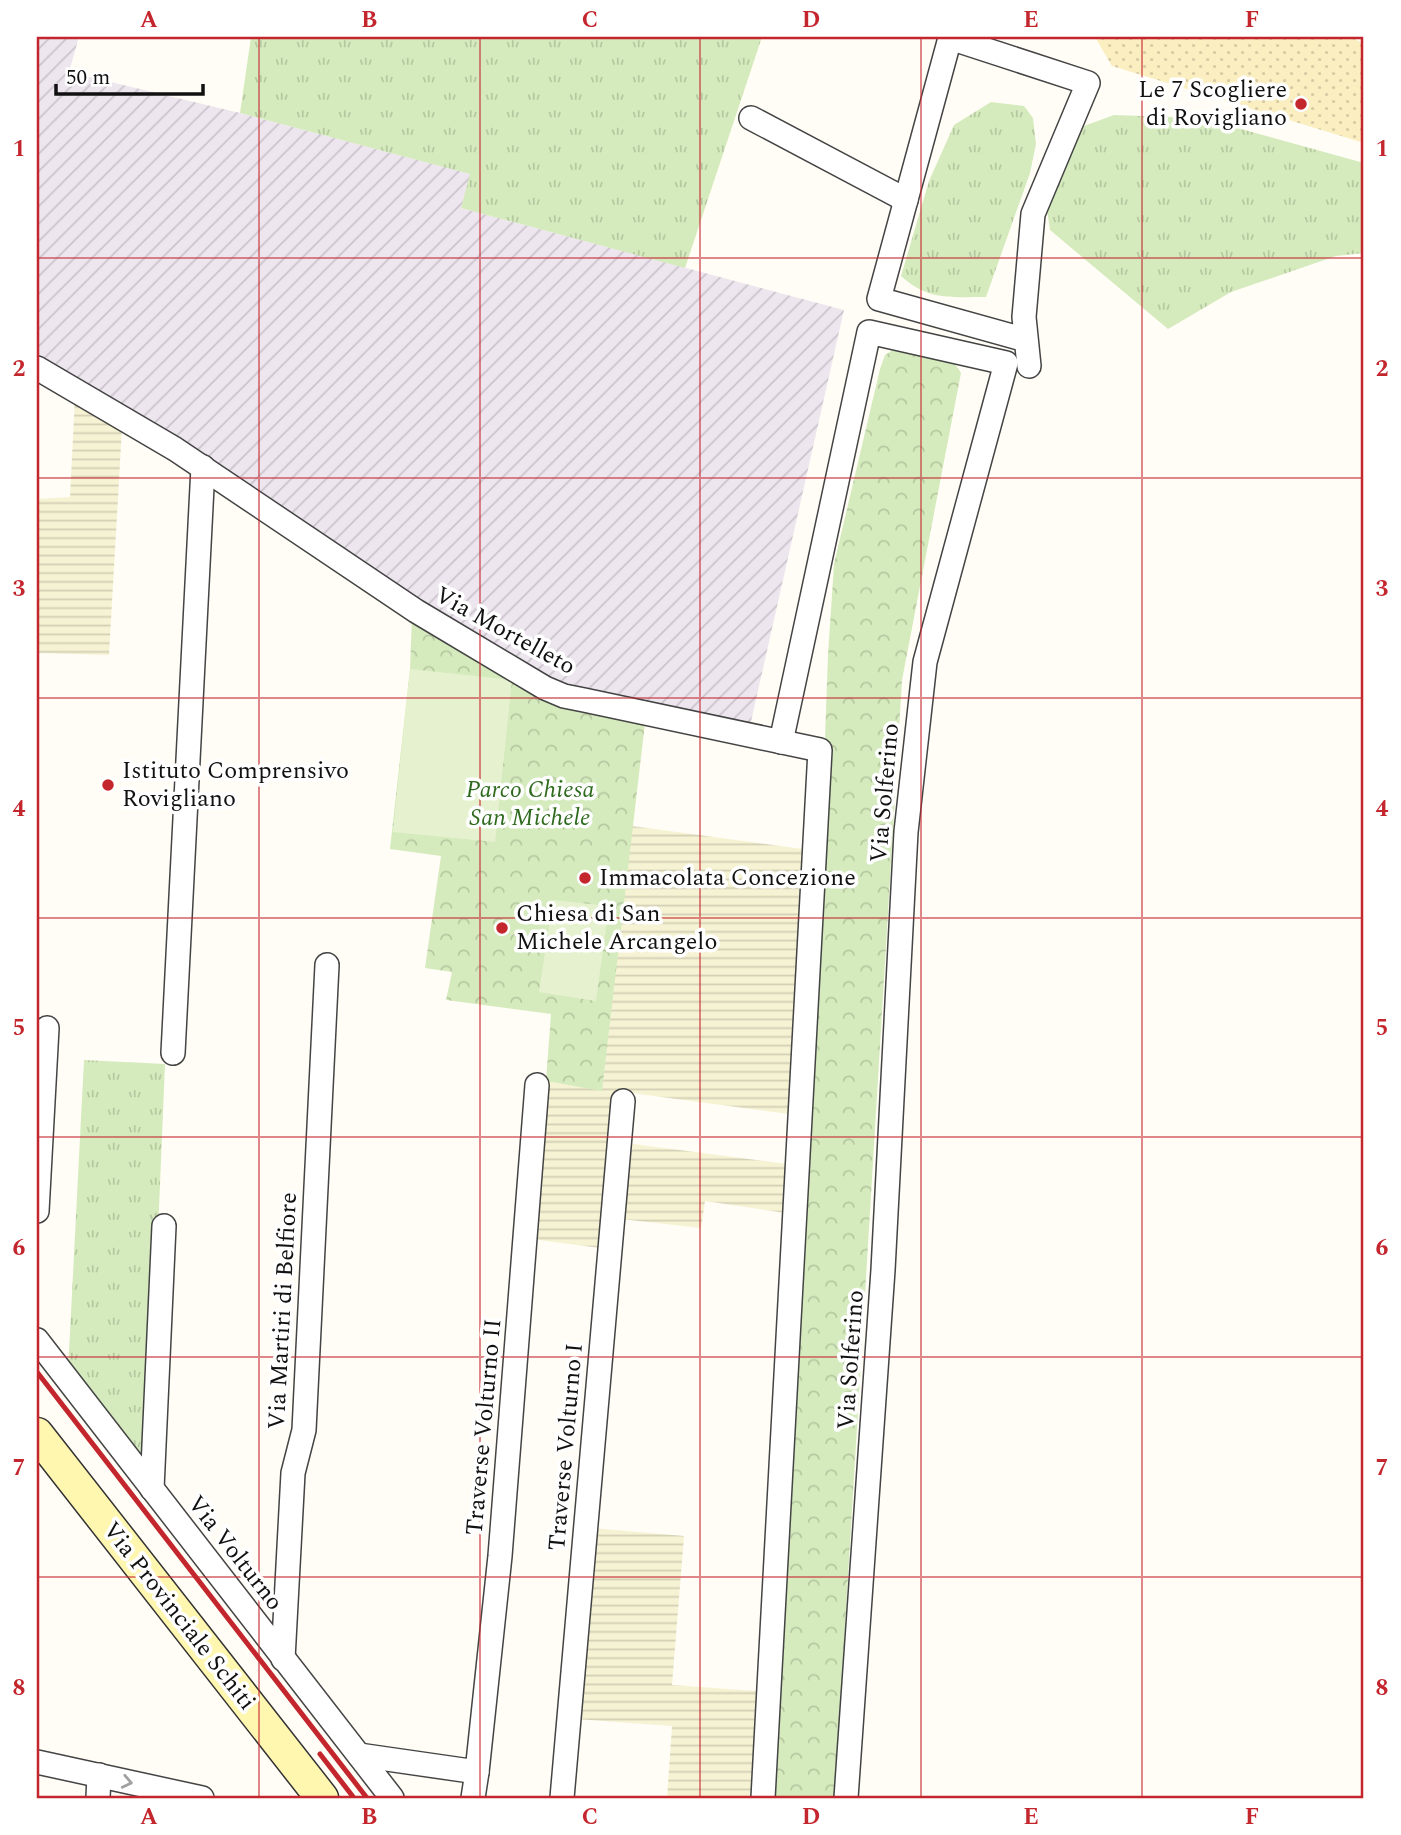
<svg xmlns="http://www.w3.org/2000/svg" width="1401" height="1835" font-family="Spectral,serif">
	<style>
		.industrial { fill: url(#industrial-furrows) }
		.farmland { fill: url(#farmland-rules) }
		.grass { fill: url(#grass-tufts) }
		.sand { fill: url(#sand-dots) }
		.park { fill: url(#park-crowns) }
		.pitch { fill: #e6f2cf }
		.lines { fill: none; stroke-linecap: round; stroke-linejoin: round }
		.street-casing { stroke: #444; stroke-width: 26 }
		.secondary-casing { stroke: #333; stroke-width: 35 }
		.street { stroke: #fff; stroke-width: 23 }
		.secondary { stroke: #fff6b0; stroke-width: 32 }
		.rail { stroke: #c4262e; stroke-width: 5 }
		.oneway { stroke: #a0a0a0 }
		.grid { fill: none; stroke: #c4262e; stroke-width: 2; stroke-opacity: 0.55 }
		.poi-dot { fill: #c4262e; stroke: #fff; stroke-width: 2.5 }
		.labels { text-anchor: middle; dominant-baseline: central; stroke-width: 7; stroke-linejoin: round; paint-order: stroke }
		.poi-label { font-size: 24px; fill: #111; stroke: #fff; text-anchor: start }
		.street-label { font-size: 24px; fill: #111; stroke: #fff }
		.park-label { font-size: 24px; font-style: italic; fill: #2f6b1f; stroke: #fff }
		.neatline { fill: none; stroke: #c4262e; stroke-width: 2.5 }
		.grid-label { font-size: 23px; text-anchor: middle; font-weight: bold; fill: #c4262e }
	</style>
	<defs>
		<pattern id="industrial-furrows" width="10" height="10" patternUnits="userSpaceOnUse" patternTransform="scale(1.75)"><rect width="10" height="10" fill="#eee6ef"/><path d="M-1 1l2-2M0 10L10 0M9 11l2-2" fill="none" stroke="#cbc4cc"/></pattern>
		<pattern id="farmland-rules" width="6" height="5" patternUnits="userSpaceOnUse" patternTransform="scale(1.75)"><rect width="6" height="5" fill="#f6f3d4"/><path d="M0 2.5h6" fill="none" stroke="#d2cfb5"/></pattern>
		<pattern id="grass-tufts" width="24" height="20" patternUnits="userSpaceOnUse" patternTransform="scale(1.75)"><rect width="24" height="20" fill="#d5ebbd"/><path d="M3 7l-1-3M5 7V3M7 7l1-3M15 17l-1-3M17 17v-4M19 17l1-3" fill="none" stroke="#b6c8a1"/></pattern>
		<pattern id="sand-dots" width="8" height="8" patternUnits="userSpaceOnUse" patternTransform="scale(1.75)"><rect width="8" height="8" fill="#fbeec1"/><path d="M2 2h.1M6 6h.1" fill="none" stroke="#d6cba5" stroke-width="1.8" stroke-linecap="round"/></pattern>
		<pattern id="park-crowns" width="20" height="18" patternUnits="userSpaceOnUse" patternTransform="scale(1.75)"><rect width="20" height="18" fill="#d5ebbd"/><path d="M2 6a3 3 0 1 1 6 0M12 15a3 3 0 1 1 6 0" fill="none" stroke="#b6c8a1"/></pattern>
	</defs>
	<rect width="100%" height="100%" fill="#fffdf5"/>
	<polygon class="industrial" points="37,37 79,37 69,72 240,113 471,174 461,208 844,310 750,726 570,685 532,668 434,611 37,358"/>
	<g class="farmland">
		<polygon points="75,397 122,428 109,655 37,653 38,499 70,497"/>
		<polygon points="632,826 803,849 789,1114 624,1092 618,1142 787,1164 785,1213 705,1201 701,1228 603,1217 600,1248 531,1239 546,1081 602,1090"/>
		<polygon points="592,1528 684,1536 672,1685 757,1691 751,1798 667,1798 672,1726 576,1719"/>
	</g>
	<g class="grass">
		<polygon points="251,37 762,37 685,268 461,208 470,174 240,113"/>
		<path d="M991,102L1024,106L1033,118L1036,144L1030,173L986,297C952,297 928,301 901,276L929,181L954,125Z"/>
		<polygon points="1114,115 1201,118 1364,163 1364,253 1336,256 1231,292 1168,329 1050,230 1047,210 1072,141 1084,126"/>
		<polygon points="84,1060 165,1064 148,1473 68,1371"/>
	</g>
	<polygon class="sand" points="1095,37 1351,37 1364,44 1364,143 1112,66"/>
	<g class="park">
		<path d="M898,347C921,351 950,350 961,373L902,680L835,1793L833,1798H774L829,756L825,739L828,655L834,564L880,369L885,355Z"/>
		<polygon points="412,616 645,723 602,1091 546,1081 551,1014 446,1000 452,972 425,968 441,856 390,849 410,669"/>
	</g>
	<g class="pitch">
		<polygon points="410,669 512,680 495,842 393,832"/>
		<polygon points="553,900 609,906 596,1001 539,992"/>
	</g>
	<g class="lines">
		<g class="street-casing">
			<g id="street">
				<polyline points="751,118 906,200"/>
				<polyline points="1026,340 879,299 950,38 1088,83 1033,214 1024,317 1029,366"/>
				<polyline points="37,368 175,449 416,611 545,688 564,696 584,700 820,750 763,1798"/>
				<polyline points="781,742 869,332 1006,363 925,662 906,832 883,1270 846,1798"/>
				<polyline points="173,1053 203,467"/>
				<polyline points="37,1211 47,1028"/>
				<polyline points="37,1340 392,1798"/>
				<polyline points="152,1489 164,1226"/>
				<polyline points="283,1659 293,1473 304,1430 327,965"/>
				<polyline points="359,1755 477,1772 500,1556 537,1085"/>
				<polyline points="37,1762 202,1798"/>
				<polyline points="98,1798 99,1775"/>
				<polyline points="473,1798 477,1772"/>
				<polyline points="562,1798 623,1101"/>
			</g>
		</g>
		<g class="secondary-casing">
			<polyline id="secondary" points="37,1434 322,1798"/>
		</g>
		<use href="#street" class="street"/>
		<use href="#secondary" class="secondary"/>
		<g class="rail">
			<polyline points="37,1372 367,1798"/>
			<polyline points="320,1754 354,1798"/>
		</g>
	</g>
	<defs><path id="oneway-chevron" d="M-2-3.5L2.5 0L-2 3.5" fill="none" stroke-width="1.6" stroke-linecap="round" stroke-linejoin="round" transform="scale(1.75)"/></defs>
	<use class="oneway" href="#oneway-chevron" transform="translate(127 1782) rotate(12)"/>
	<path class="grid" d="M259,37V1798M480,37V1798M700,37V1798M921,37V1798M1142,37V1798M37,258H1364M37,478H1364M37,698H1364M37,918H1364M37,1137H1364M37,1357H1364M37,1577H1364"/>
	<g class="poi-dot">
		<circle cx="1301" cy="104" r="7"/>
		<circle cx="108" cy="785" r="7"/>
		<circle cx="585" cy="878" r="7"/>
		<circle cx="502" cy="928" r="7"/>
	</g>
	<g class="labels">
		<g class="poi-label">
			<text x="1287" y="90" text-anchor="end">Le 7 Scogliere<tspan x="1287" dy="28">di Rovigliano</tspan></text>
			<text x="122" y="771">Istituto Comprensivo<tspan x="122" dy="28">Rovigliano</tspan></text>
			<text x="599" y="878">Immacolata Concezione</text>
			<text x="516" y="914">Chiesa di San<tspan x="516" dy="28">Michele Arcangelo</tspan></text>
		</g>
		<g class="street-label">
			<text transform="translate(505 631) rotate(29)">Via Mortelleto</text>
			<text transform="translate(885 793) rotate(-85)">Via Solferino</text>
			<text transform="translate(283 1311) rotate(-87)">Via Martiri di Belfiore</text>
			<text transform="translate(851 1360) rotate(-86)">Via Solferino</text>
			<text transform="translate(484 1427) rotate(-85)">Traverse Volturno II</text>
			<text transform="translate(566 1447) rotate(-85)">Traverse Volturno I</text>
			<text transform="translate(235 1553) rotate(52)">Via Volturno</text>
			<text transform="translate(179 1616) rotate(52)">Via Provinciale Schiti</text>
		</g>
		<g class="park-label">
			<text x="530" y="790">Parco Chiesa<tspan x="530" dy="28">San Michele</tspan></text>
		</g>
	</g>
	<rect width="1401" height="1835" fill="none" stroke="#ffffff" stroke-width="77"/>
	<path d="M56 84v10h147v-10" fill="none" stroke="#111111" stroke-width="3.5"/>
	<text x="66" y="84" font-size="21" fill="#111111" stroke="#ffffff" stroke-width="5" paint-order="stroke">50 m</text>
	<rect x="38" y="38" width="1324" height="1759" class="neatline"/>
	<g class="grid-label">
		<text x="149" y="27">A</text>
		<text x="369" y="27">B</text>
		<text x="590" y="27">C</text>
		<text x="811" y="27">D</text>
		<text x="1031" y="27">E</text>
		<text x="1252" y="27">F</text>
		<text x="19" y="156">1</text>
		<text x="1382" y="156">1</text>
		<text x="19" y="376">2</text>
		<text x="1382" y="376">2</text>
		<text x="19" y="596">3</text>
		<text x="1382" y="596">3</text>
		<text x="19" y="816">4</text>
		<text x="1382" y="816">4</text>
		<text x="19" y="1035">5</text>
		<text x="1382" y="1035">5</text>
		<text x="19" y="1255">6</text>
		<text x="1382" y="1255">6</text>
		<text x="19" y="1475">7</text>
		<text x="1382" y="1475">7</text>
		<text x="19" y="1695">8</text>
		<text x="1382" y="1695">8</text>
		<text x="149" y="1824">A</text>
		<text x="369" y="1824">B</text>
		<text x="590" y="1824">C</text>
		<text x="811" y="1824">D</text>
		<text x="1031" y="1824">E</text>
		<text x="1252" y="1824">F</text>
	</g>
</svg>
